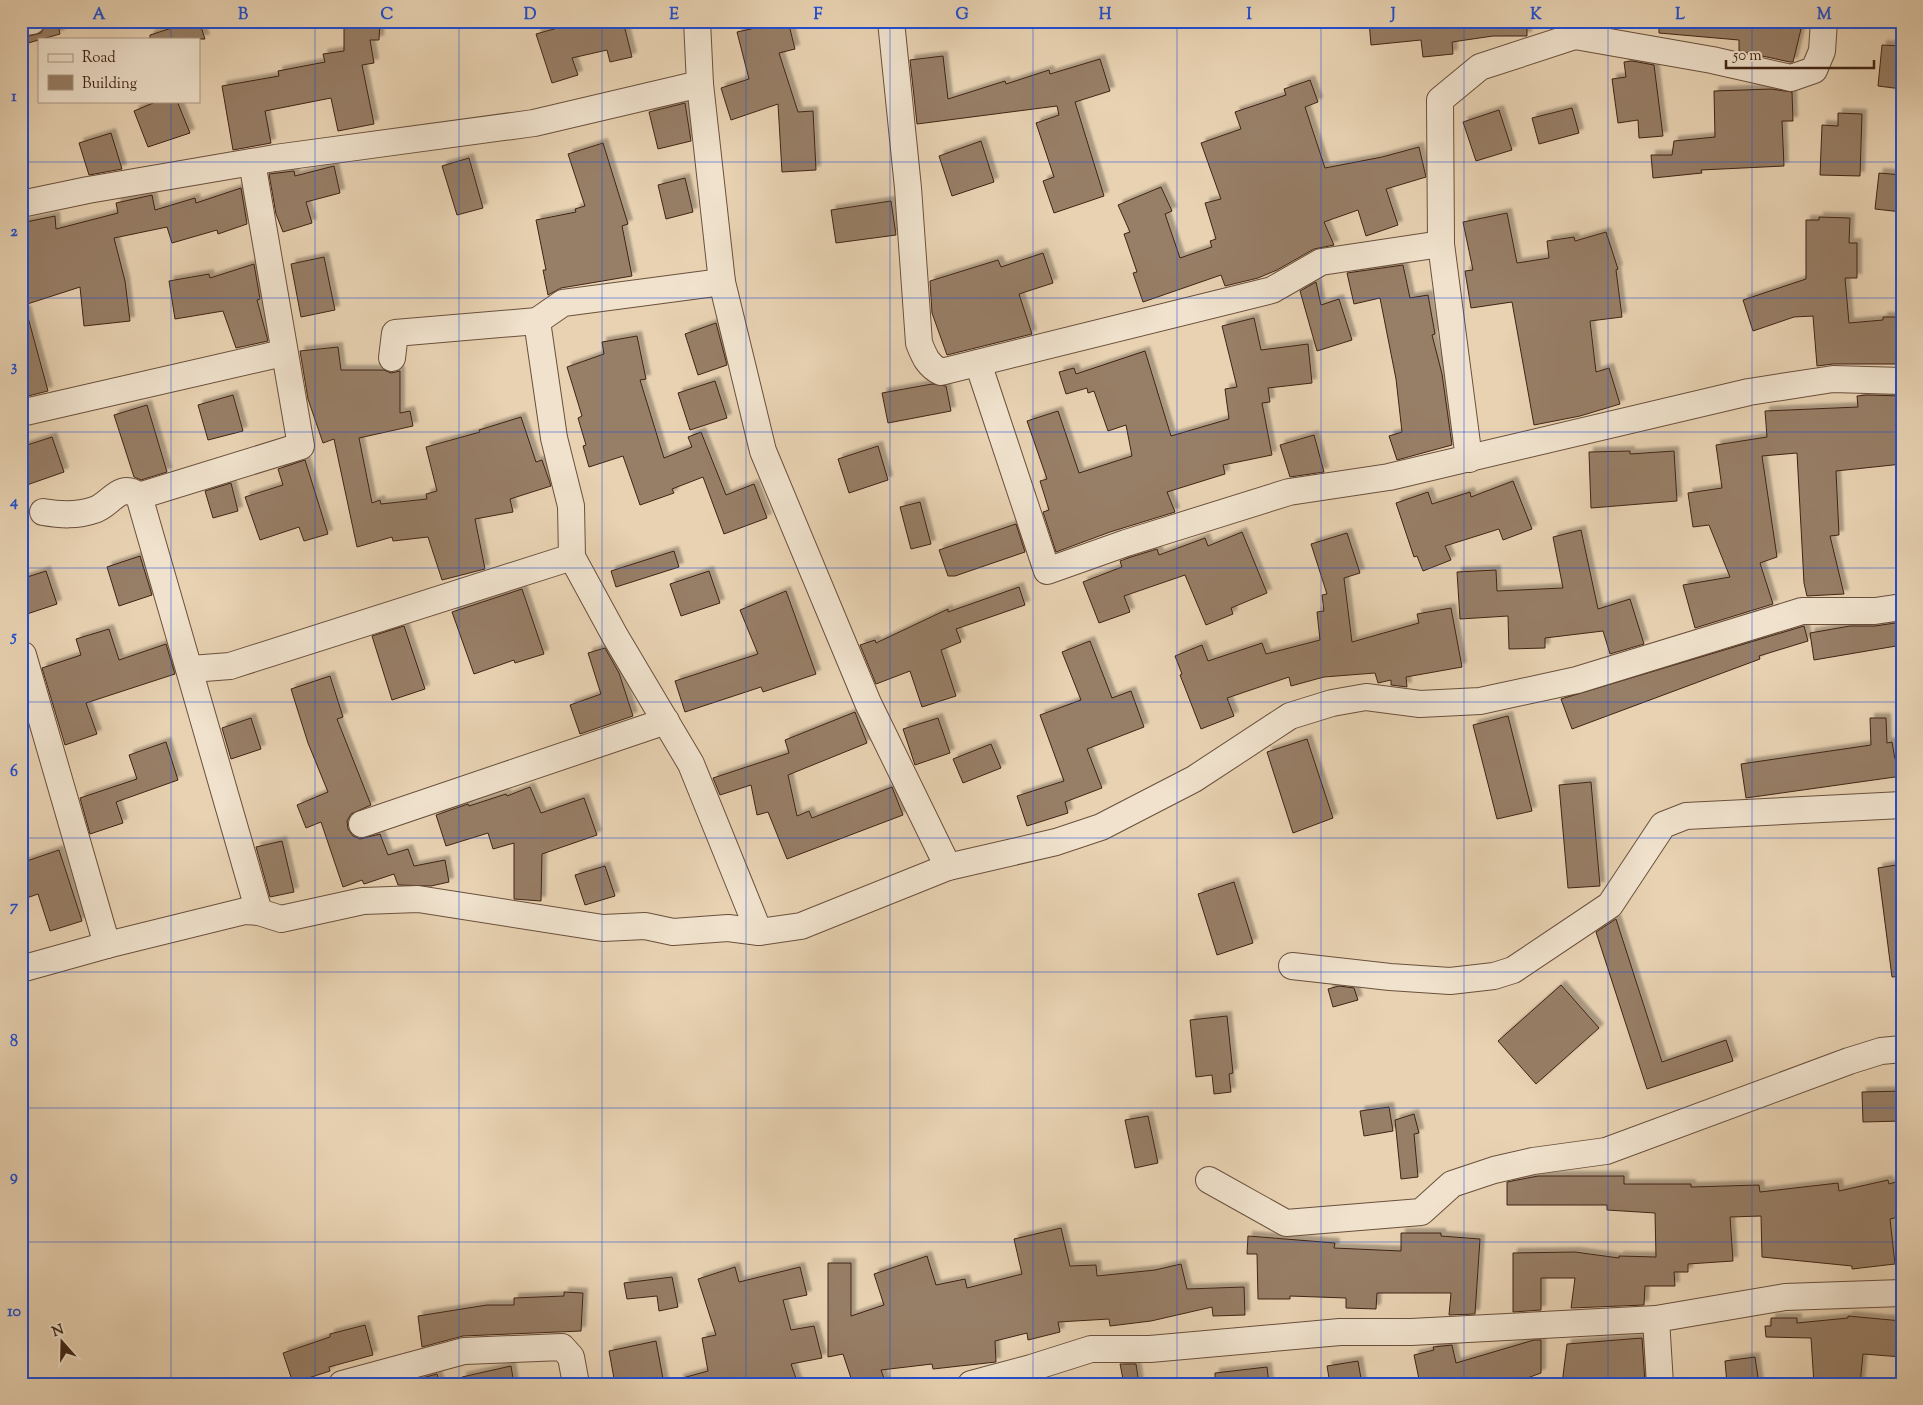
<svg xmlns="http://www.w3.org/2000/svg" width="1923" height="1405" font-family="'Sorts Mill Goudy',serif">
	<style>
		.building { fill: #977e66; stroke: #402414; filter: url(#shadow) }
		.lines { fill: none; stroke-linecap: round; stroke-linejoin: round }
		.minor-casing { stroke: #6a503c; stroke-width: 28 }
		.minor { stroke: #f0e2cd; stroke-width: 26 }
		.grid { fill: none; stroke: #1d4ed8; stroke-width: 1; stroke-opacity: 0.55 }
		.neatline { fill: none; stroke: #1d4ed8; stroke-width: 2 }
		.grid-label { font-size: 16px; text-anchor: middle; font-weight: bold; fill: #1d4ed8 }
	</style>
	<defs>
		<filter id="shadow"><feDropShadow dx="4.5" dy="-4.5" stdDeviation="1" flood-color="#0004"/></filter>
	</defs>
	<rect width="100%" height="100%" fill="#e8d2b2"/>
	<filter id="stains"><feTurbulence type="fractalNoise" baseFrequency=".004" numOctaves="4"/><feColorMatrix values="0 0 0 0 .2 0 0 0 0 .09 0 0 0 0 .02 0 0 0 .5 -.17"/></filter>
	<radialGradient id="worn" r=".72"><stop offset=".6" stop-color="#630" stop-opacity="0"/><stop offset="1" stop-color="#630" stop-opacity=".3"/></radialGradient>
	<g class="building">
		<polygon points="47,21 57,21 60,34 21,45 21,38 41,33"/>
		<polygon points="194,21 199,21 205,39 150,39 150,35"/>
		<polygon points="344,21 380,21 379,40 370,40 374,63 362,65 374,124 338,131 331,98 265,111 271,143 233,150 222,86 279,76 278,71 325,62 323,54 344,51"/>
		<polygon points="583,21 623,21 632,57 610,62 607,50 572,58 578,75 552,83 536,34"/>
		<polygon points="788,21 795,49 779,53 798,112 813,111 816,170 782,172 778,104 731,120 721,88 749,79 737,32"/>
		<polygon points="1369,21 1527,21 1527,36 1493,36 1452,42 1453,54 1423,57 1421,40 1371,45"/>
		<polygon points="1659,21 1772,21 1801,29 1793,62 1790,62 1739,51 1739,40 1659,33"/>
		<polygon points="1882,45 1902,46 1902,89 1878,86"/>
		<polygon points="943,56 948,99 1005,81 1006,84 1049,70 1050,74 1100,59 1110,91 1075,102 1104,196 1054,213 1043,181 1054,177 1036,123 1059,115 1057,106 917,124 910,60"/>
		<polygon points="1632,61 1654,65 1663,136 1639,138 1638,120 1618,123 1612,79 1626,77 1624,62"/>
		<polygon points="1310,80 1318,102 1305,107 1325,168 1382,157 1419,147 1426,177 1386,189 1398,225 1366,236 1358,210 1324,222 1334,245 1314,249 1277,270 1258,278 1225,286 1221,275 1143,302 1133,273 1137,272 1124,234 1130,232 1118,205 1161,187 1172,211 1165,214 1180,258 1212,247 1210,241 1216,239 1205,203 1221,199 1201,143 1241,129 1235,112 1286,95 1284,89"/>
		<polygon points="1771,89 1792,92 1793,121 1782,121 1784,166 1701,170 1702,173 1653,178 1651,155 1672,155 1674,141 1715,137 1714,91"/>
		<polygon points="158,101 177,101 190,133 148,147 134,111"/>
		<polygon points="685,103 691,141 658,149 649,112"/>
		<polygon points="1572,108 1579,133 1539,144 1532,118"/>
		<polygon points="1499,110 1512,150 1476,161 1463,122"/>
		<polygon points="1838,113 1862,114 1860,176 1820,175 1822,125 1838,126"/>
		<polygon points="111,133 122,169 89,175 79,143"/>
		<polygon points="981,141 994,182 952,196 939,156"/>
		<polygon points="603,143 628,224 622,226 632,276 561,288 548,295 543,270 546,270 536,220 576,212 575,209 585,206 568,154"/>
		<polygon points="469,158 483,208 457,215 442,166"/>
		<polygon points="334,166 340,193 306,202 312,223 283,232 276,214 269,174 294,171 295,176"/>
		<polygon points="1879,173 1902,175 1902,212 1875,209"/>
		<polygon points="685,178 693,212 666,219 658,185"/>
		<polygon points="241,188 247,224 218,234 217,230 172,243 167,227 114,238 125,281 130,321 84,326 80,287 21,306 21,223 55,216 56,229 118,213 116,203 152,195 155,210 195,198 196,203"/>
		<polygon points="891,201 896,235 836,243 831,210"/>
		<polygon points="1507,213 1517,263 1549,258 1547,241 1574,237 1575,241 1606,232 1618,269 1616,270 1622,317 1590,321 1596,372 1609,368 1620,404 1580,416 1534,425 1512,302 1471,308 1465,271 1473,270 1463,222"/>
		<polygon points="1819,217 1850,218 1849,243 1857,243 1857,278 1845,278 1849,323 1883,320 1883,317 1902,317 1902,364 1833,364 1817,366 1813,316 1794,317 1753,331 1743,300 1806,279 1806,220 1819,220"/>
		<polygon points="1043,253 1053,283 1019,294 1032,334 947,355 932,313 930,281 998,260 1001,267"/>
		<polygon points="324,257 335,310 301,317 291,264"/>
		<polygon points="254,264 260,299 257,300 268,341 236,348 223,311 175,319 169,281 209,274 210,278"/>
		<polygon points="1403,265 1410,298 1428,295 1435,334 1432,335 1442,374 1452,445 1397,460 1389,436 1402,432 1396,379 1380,298 1354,304 1347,273"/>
		<polygon points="1316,282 1321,305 1339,299 1352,340 1317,351 1300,291"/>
		<polygon points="26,310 48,391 28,396 21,372 21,311"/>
		<polygon points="1254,318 1261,350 1308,344 1312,383 1268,388 1270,402 1262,403 1272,455 1223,465 1225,474 1167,492 1175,512 1110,532 1056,552 1043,512 1049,510 1040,481 1047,479 1027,421 1058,411 1079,473 1132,456 1126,425 1108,431 1094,391 1088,393 1087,388 1066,394 1059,372 1074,368 1076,374 1145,351 1171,436 1229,419 1225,389 1237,387 1222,326"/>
		<polygon points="716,323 727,365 698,375 685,334"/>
		<polygon points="637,336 646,379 640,380 664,458 692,447 688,437 701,432 726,495 754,484 767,518 724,534 703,477 672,489 674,493 640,505 623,456 589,467 583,446 586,445 578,418 582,416 567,367 604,354 602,342"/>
		<polygon points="338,347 341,370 384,370 391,373 400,371 400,413 410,411 413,426 359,438 372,503 380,500 381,504 427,499 426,494 437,491 426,447 480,432 479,430 521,417 536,462 542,460 551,486 510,499 513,512 475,519 485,569 442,580 428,537 393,541 392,537 357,547 334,439 323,443 308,399 300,351"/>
		<polygon points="715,381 727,418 690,430 678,393"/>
		<polygon points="932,384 946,386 951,411 888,423 882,393"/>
		<polygon points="233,395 243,431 208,440 198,405"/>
		<polygon points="1867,395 1902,396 1902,464 1836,471 1839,535 1830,536 1844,594 1807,596 1804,583 1797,453 1762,456 1777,557 1760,563 1773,604 1695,628 1683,585 1730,577 1709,525 1693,527 1688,493 1722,488 1716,445 1767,437 1765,411 1858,407 1857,396"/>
		<polygon points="147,405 167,472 141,480 134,477 114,415"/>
		<polygon points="1314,435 1324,472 1290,477 1280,445"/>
		<polygon points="52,437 64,472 21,487 21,447"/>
		<polygon points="878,446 888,480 849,493 838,459"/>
		<polygon points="1630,451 1630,454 1674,451 1677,501 1591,508 1589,452"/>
		<polygon points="305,460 328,534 304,541 299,527 260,540 245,497 283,485 278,469"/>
		<polygon points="1513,481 1532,529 1503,540 1499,529 1445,546 1451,560 1423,571 1417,556 1414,557 1396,503 1428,492 1432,504 1470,492 1471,497"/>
		<polygon points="231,483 238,511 213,518 205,491"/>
		<polygon points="920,502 931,544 911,549 900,507"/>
		<polygon points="1016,524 1025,552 955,576 948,576 939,550"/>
		<polygon points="1581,530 1598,609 1630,599 1644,644 1610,654 1603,631 1545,638 1545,648 1509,649 1508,616 1460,619 1457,572 1496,570 1497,591 1563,588 1553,537"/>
		<polygon points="1242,532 1267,593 1231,608 1233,614 1206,625 1185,575 1124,596 1130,612 1099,623 1083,582 1122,567 1120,561 1131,557 1157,549 1159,555 1205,538 1208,546"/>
		<polygon points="1347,533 1360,573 1344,578 1352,642 1419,623 1417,614 1451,608 1462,667 1406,677 1407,687 1391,685 1391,680 1378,683 1375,673 1324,677 1291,686 1289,677 1227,698 1234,716 1201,729 1180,675 1182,674 1175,656 1202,645 1208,661 1262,643 1266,654 1320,640 1317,612 1324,611 1322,595 1327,594 1311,544"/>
		<polygon points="674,551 679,567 616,587 611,571"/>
		<polygon points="140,556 152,595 119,606 107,567"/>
		<polygon points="46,571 57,604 21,616 21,579"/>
		<polygon points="709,571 720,603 681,616 670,584"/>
		<polygon points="1019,587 1025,605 956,629 961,642 941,650 956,696 922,707 910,671 876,684 860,645 875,640 876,643 948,609 948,612"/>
		<polygon points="522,589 544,654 515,663 514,660 474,674 452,612"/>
		<polygon points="786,591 816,674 763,692 761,687 685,712 675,681 758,654 740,610"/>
		<polygon points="1902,622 1902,645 1814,660 1810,633 1850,626 1875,626"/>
		<polygon points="404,626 425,689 392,700 372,636"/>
		<polygon points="1804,626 1808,641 1759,656 1760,659 1572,729 1561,699"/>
		<polygon points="109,629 119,660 166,644 175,674 86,703 97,734 65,745 42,668 81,655 76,639"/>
		<polygon points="1090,641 1112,698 1131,691 1144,727 1087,749 1102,788 1065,802 1068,813 1027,826 1017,796 1064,781 1040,715 1081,700 1062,652"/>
		<polygon points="605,648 619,673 633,716 580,734 570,705 601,694 588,653"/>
		<polygon points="330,676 343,717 337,719 371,805 351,814 347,821 348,829 353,836 360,839 380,834 388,855 408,849 414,866 445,860 449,882 431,886 398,885 394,874 364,884 362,880 343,887 321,822 306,828 297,805 328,792 308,743 291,689"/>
		<polygon points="855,712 867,743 788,775 797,816 809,811 812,818 892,787 903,815 787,859 768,812 757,815 751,785 720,795 713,778 789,753 785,740"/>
		<polygon points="1508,716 1532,811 1497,819 1473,725"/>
		<polygon points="251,718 261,749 231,759 222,728"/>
		<polygon points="938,718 950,753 915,765 903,729"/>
		<polygon points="1870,718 1886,718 1887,743 1892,742 1895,759 1902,757 1902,776 1746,798 1741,764 1871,745"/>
		<polygon points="1307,739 1333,818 1293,833 1267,752"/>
		<polygon points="166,742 178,780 116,802 123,823 90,834 80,798 137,779 129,755"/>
		<polygon points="991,744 1001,768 963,783 953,759"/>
		<polygon points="1591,782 1600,886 1568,888 1559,785"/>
		<polygon points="530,787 541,813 584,798 597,835 542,854 541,901 514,899 514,843 493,849 488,833 446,846 436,815 468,804 469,806 506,794 507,796"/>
		<polygon points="282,841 294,892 270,897 256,847"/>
		<polygon points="59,850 82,921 50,931 38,894 21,900 21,863"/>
		<polygon points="1902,864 1902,976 1892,977 1878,868"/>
		<polygon points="605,866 615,896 585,905 575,875"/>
		<polygon points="1234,882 1253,943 1217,955 1198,894"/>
		<polygon points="1616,919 1662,1062 1726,1040 1733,1061 1647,1089 1596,932"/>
		<polygon points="1561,985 1599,1028 1536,1084 1498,1041"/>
		<polygon points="1339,986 1354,988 1358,1000 1333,1007 1328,989"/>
		<polygon points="1227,1016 1233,1073 1229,1074 1231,1092 1214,1094 1212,1075 1196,1077 1190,1020"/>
		<polygon points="1902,1091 1902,1121 1863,1122 1862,1092"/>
		<polygon points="1389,1107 1393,1131 1364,1136 1360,1111"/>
		<polygon points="1414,1114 1419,1133 1414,1134 1418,1177 1401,1179 1395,1120"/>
		<polygon points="1148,1116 1158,1163 1135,1168 1125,1120"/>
		<polygon points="1538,1176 1624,1176 1624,1184 1691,1184 1691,1187 1759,1185 1760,1192 1838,1183 1839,1191 1888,1180 1889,1184 1902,1180 1902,1216 1890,1219 1895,1264 1852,1269 1852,1266 1762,1257 1761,1216 1730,1217 1733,1261 1688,1264 1688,1272 1674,1272 1675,1286 1645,1286 1644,1305 1571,1308 1575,1278 1541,1278 1541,1310 1513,1312 1513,1253 1575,1252 1619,1258 1619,1256 1656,1257 1655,1213 1607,1210 1607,1205 1507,1205 1507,1182"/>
		<polygon points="1061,1228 1070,1266 1096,1265 1097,1276 1155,1270 1181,1264 1187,1289 1244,1287 1245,1315 1213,1316 1212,1307 1151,1321 1110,1326 1109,1319 1058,1322 1060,1332 1028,1340 1027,1333 995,1341 996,1362 933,1369 932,1364 881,1370 886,1384 853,1384 843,1354 828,1357 828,1263 851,1263 851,1316 884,1305 874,1274 927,1256 936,1285 965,1279 967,1288 1022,1274 1014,1239"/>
		<polygon points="1401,1233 1441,1233 1441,1236 1480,1239 1475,1314 1449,1315 1451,1293 1377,1293 1376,1309 1346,1308 1346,1298 1290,1296 1290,1299 1258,1299 1257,1254 1247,1254 1248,1236 1335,1243 1334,1248 1401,1251"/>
		<polygon points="735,1267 739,1282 800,1267 807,1295 783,1300 791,1330 814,1326 822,1358 791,1364 798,1384 680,1384 679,1379 708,1371 702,1338 716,1335 698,1279"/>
		<polygon points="672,1277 678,1307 659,1311 657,1296 627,1299 624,1283"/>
		<polygon points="564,1292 583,1293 581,1331 463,1336 422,1347 418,1316 487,1305 514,1305 514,1298 564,1296"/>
		<polygon points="1848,1316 1902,1321 1902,1357 1863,1354 1860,1384 1814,1384 1811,1338 1766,1337 1765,1326 1771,1326 1771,1318 1797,1318 1797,1323 1848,1318"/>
		<polygon points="365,1325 373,1355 329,1367 330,1371 293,1383 283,1353 330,1337 330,1334"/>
		<polygon points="1642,1338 1645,1383 1562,1384 1567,1344"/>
		<polygon points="1534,1340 1541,1340 1541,1373 1511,1384 1420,1384 1414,1355 1434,1350 1433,1347 1452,1345 1456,1363"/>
		<polygon points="656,1341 664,1384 615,1384 609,1351"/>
		<polygon points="1755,1357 1759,1384 1727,1384 1725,1361"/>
		<polygon points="1358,1361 1362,1384 1330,1384 1327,1366"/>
		<polygon points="1120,1364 1136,1364 1139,1384 1124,1384"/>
		<polygon points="511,1366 514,1384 463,1384 462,1377"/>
		<polygon points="1267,1367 1269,1384 1215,1384 1215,1373"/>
		<polygon points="437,1374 440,1384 400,1384"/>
	</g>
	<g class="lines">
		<g class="minor-casing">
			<g id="minor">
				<polyline points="697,21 700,84 722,282 763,451 868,703 948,867"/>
				<path d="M891,21L908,188L919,343C924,356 928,366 941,372L1272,290L1321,262L1441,244L1469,459"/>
				<polyline points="21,23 32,21"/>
				<polyline points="1575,36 1712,60 1791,78 1814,70 1822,51 1824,21"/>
				<polyline points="21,204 88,190 275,158 534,123 700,84"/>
				<polyline points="1441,244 1440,100 1480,67 1575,36 1576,21"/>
				<polyline points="392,358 395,333 537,321"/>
				<polyline points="978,363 1047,571 1126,543 1289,492 1389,477 1749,392 1833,379 1902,381"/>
				<polyline points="21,413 283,353"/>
				<polyline points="139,496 301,446 252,162"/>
				<path d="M43,512C61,515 77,516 94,510C111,505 119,481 139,496L259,912"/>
				<polyline points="572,557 615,636 691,764 759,932"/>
				<polyline points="23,655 107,945"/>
				<polyline points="191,669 230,666 572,557 571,506 554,438 537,321 563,303 722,282"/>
				<polyline points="362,824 666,721"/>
				<polyline points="1292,966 1390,977 1450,981 1494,976 1513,970 1610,905 1663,825 1686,816 1902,805"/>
				<polyline points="21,969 107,945 245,911 259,912 281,919 363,901 418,899 603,928 645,926 673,932 728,928 759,932 801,926 948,867 1056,842 1101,827 1194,779 1290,716 1332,703 1366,697 1420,704 1480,701 1577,680 1802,611 1875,611 1902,607"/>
				<polyline points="1209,1180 1286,1223 1421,1212 1452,1184 1494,1170 1533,1161 1606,1151 1849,1061 1881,1051 1902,1049"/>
				<polyline points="1656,1319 1660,1384"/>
				<polyline points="342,1384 464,1351 562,1347 571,1357 576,1384"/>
				<polyline points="971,1384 1031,1368 1091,1349 1150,1349 1340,1332 1411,1332 1656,1319 1785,1297 1902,1293"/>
			</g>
		</g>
		<use href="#minor" class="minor"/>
	</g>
	<path class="grid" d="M171,21V39M315,21V1384M459,21V1384M602,21V1384M746,21V1384M890,21V1384M1033,21V1384M1177,21V1384M1321,21V1384M1464,21V1384M1608,21V1384M1752,21V1384M171,101V1384M21,162H1902M21,298H1902M21,432H1902M21,568H1902M21,702H1902M21,838H1902M21,972H1902M21,1108H1902M21,1242H1902"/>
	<rect width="1923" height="1405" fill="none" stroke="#e8d2b2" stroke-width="55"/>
	<rect x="38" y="38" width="162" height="65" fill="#f0e2cd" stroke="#aa9683"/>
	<rect x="48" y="54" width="25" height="8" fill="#f0e2cd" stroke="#aa9683"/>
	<text x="82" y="62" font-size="15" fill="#402414">Road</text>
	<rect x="48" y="75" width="25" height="15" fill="#977e66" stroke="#aa9683"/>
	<text x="82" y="88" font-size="15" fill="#402414">Building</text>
	<g transform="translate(62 1342) rotate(340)" stroke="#f0e2cd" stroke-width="4" paint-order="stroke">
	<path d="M0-4L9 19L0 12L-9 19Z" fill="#402414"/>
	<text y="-8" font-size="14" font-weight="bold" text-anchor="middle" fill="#402414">N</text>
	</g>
	<path d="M1726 60v8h148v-8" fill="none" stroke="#402414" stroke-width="2.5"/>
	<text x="1733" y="60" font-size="15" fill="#402414" stroke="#f0e2cd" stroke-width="4" paint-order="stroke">50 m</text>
	<rect x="28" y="28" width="1868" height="1350" class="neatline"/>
	<g class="grid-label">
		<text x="99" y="19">A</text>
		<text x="243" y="19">B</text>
		<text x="387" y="19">C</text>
		<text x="530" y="19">D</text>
		<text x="674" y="19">E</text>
		<text x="818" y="19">F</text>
		<text x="962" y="19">G</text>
		<text x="1105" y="19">H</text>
		<text x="1249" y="19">I</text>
		<text x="1393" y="19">J</text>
		<text x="1536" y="19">K</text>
		<text x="1680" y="19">L</text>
		<text x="1824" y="19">M</text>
		<text x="14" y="101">1</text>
		<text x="14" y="236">2</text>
		<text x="14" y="371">3</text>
		<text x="14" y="506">4</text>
		<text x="14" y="641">5</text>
		<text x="14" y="776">6</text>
		<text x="14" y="911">7</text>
		<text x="14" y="1046">8</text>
		<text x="14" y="1181">9</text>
		<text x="14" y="1316">10</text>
	</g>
	<rect width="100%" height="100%" filter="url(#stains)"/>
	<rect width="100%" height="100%" fill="url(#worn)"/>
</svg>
